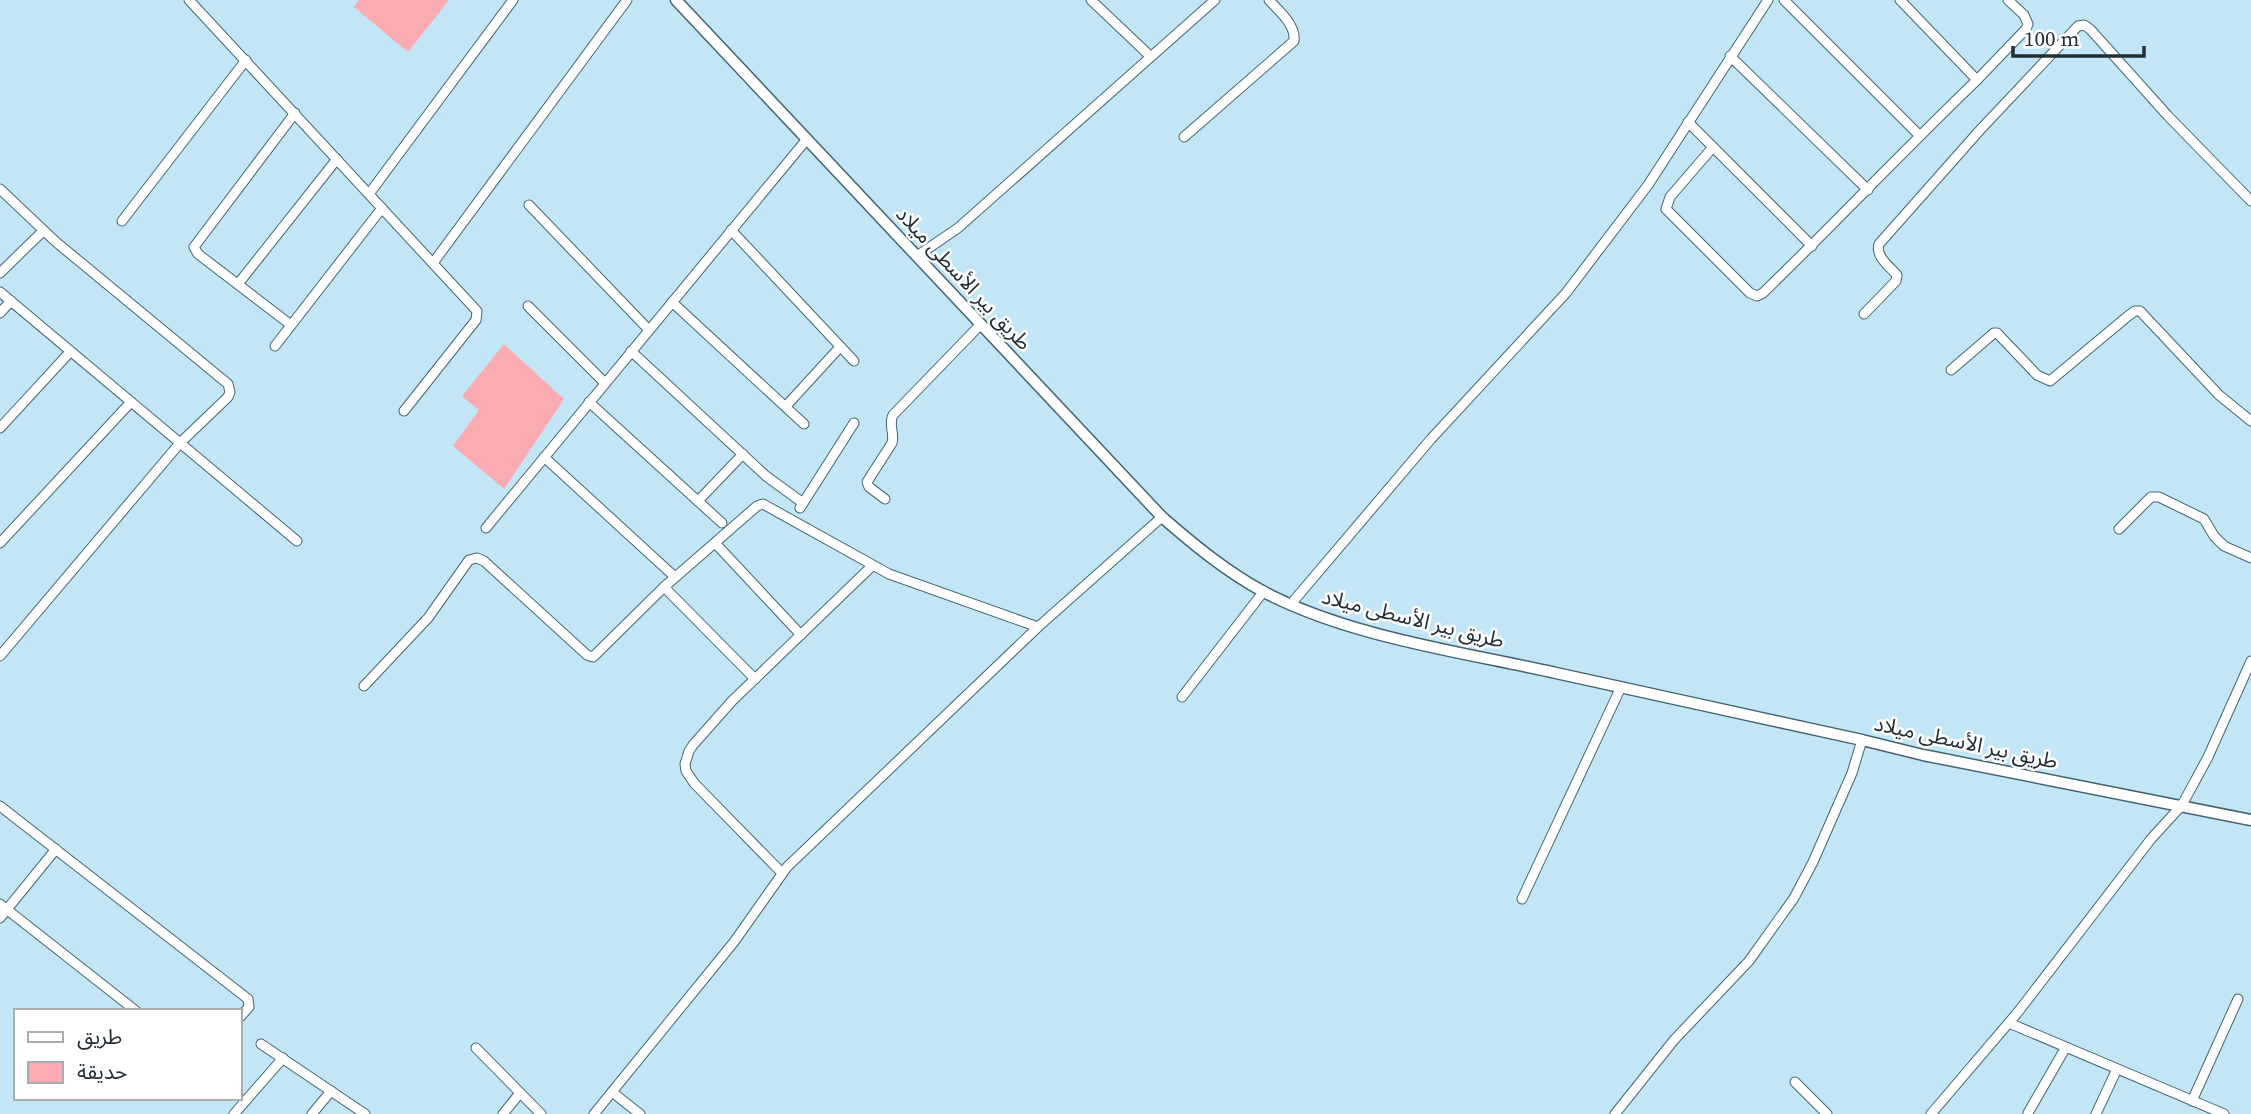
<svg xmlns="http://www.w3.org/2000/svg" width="2251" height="1114" font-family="'Source Serif 4','Noto Sans Arabic',serif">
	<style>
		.green { fill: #faacb2 }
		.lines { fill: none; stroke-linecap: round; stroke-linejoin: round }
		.minor-casing { stroke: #456472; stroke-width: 11 }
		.major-casing { stroke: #456472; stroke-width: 13 }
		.minor { stroke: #fff; stroke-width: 9 }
		.major { stroke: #fff; stroke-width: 10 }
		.labels { text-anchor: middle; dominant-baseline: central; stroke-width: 5; stroke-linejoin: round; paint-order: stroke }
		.street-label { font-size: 21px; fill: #223036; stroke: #fff }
	</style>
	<rect width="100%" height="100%" fill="#c3e6f6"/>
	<g class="green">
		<polygon points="359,0 449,0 408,52 354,7"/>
		<polygon points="504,344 564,399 504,489 453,446 479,410 462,396"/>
	</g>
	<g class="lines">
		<g class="minor-casing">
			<g id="minor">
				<polyline points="189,0 477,311 476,320 404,411"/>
				<polyline points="1091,0 1150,56"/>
				<polyline points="1784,0 1919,135"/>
				<polyline points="1900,0 1977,80 2026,29 2028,24 2024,15 2008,0"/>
				<polyline points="1730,56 1868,190"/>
				<polyline points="1688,122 1812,246"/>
				<path d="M1184,137L1294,41C1296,25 1279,11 1269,0"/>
				<path d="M1713,147L1670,197L1666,209L1750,293L1757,296L1763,293C1835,223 1904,150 1977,80"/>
				<polyline points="0,189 56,242 228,384 230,392 228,397 180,443 0,656"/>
				<polyline points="369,194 513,0"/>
				<polyline points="529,205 649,330"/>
				<polyline points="122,221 246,60"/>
				<polyline points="731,230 854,361"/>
				<polyline points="917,256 958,228 1215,0"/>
				<polyline points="433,263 627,0"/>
				<polyline points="0,273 43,231"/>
				<polyline points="238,284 337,159"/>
				<polyline points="0,292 297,541"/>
				<polyline points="672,302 804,424"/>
				<polyline points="528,306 605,383"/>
				<polyline points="0,313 11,301"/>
				<path d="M1864,314L1896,281L1897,275C1889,266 1875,256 1879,244L1980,130L2078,26L2084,25L2090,29L2168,116L2251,201"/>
				<polyline points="291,325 198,254 194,247 295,113"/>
				<polyline points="275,346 382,208"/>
				<polyline points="631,351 766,476 803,503"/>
				<polyline points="1951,370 1994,333 1997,333 2037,375 2050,381 2128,316 2135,311 2140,311 2219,395 2251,421"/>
				<polyline points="589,402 722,523"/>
				<polyline points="786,406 840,347"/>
				<polyline points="0,428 70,352"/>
				<polyline points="544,457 675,577"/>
				<path d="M885,499L869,487L867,482L892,443C895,433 888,425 893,415L981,324"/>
				<polyline points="698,501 743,454"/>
				<polyline points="800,508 854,423"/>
				<polyline points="486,528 807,139"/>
				<polyline points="2119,529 2151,497 2159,497 2204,519 2214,536 2224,546 2251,558"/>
				<polyline points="0,543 131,402"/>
				<polyline points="715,543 801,635"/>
				<polyline points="664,587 755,679"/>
				<polyline points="1291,604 1431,439 1566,293 1648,185 1768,0"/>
				<polyline points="364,686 428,618 469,560 477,558 484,561 587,655 593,657 664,587 757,506 763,504 889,574 1038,627"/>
				<polyline points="1182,697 1264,591"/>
				<polyline points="0,806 248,999 249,1007 240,1017"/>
				<polyline points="782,873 694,783 686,771 685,764 689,751 693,745 732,701 872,566"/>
				<polyline points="1522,899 1621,687"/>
				<polyline points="0,904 136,1011"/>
				<polyline points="0,918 56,849"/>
				<polyline points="2009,1023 2224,1114"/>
				<polyline points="261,1044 365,1114"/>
				<polyline points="476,1048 541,1114"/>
				<polyline points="1795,1082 1827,1114"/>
				<polyline points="612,1092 640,1114"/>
				<polyline points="2192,1101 2238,999"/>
				<polyline points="2028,1113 2066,1047"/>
				<polyline points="234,1114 283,1058"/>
				<polyline points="312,1114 331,1091"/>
				<polyline points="503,1114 520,1093"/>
				<polyline points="594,1114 734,942 787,867 1038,627 1162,517"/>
				<polyline points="1615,1114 1674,1040 1749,961 1794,898 1813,862 1852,773 1862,740"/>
				<polyline points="1931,1114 2018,1012 2151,839 2182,805 2208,757 2251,661"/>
				<polyline points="2096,1114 2117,1069"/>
			</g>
		</g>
		<g class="major-casing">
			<path id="major" d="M676,0L1162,517C1194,545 1227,572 1264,592C1350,637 1462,652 1556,673C1658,695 1760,718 1862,740L1923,755L2251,820"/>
		</g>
		<use href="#minor" class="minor"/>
		<use href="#major" class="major"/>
	</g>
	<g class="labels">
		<g class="street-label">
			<text transform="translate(964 278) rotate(47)">طريق بير الأسطى ميلاد</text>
			<text transform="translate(1413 618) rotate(14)">طريق بير الأسطى ميلاد</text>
			<text transform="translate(1966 742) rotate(12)">طريق بير الأسطى ميلاد</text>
		</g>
	</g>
	<rect x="14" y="1009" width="228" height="91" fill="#ffffff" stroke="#a7acaf" stroke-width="2"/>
	<rect x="28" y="1032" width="35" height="10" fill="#ffffff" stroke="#a7acaf" stroke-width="2"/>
	<text x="77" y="1044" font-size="21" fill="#223036">طريق</text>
	<rect x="28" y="1062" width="35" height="21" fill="#faacb2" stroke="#a7acaf" stroke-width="2"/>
	<text x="77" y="1079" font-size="21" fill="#223036">حديقة</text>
	<path d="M2013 46v10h131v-10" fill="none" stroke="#223036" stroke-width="3.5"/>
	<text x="2024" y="46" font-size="21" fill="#223036" stroke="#ffffff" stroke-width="5" paint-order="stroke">100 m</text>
</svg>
